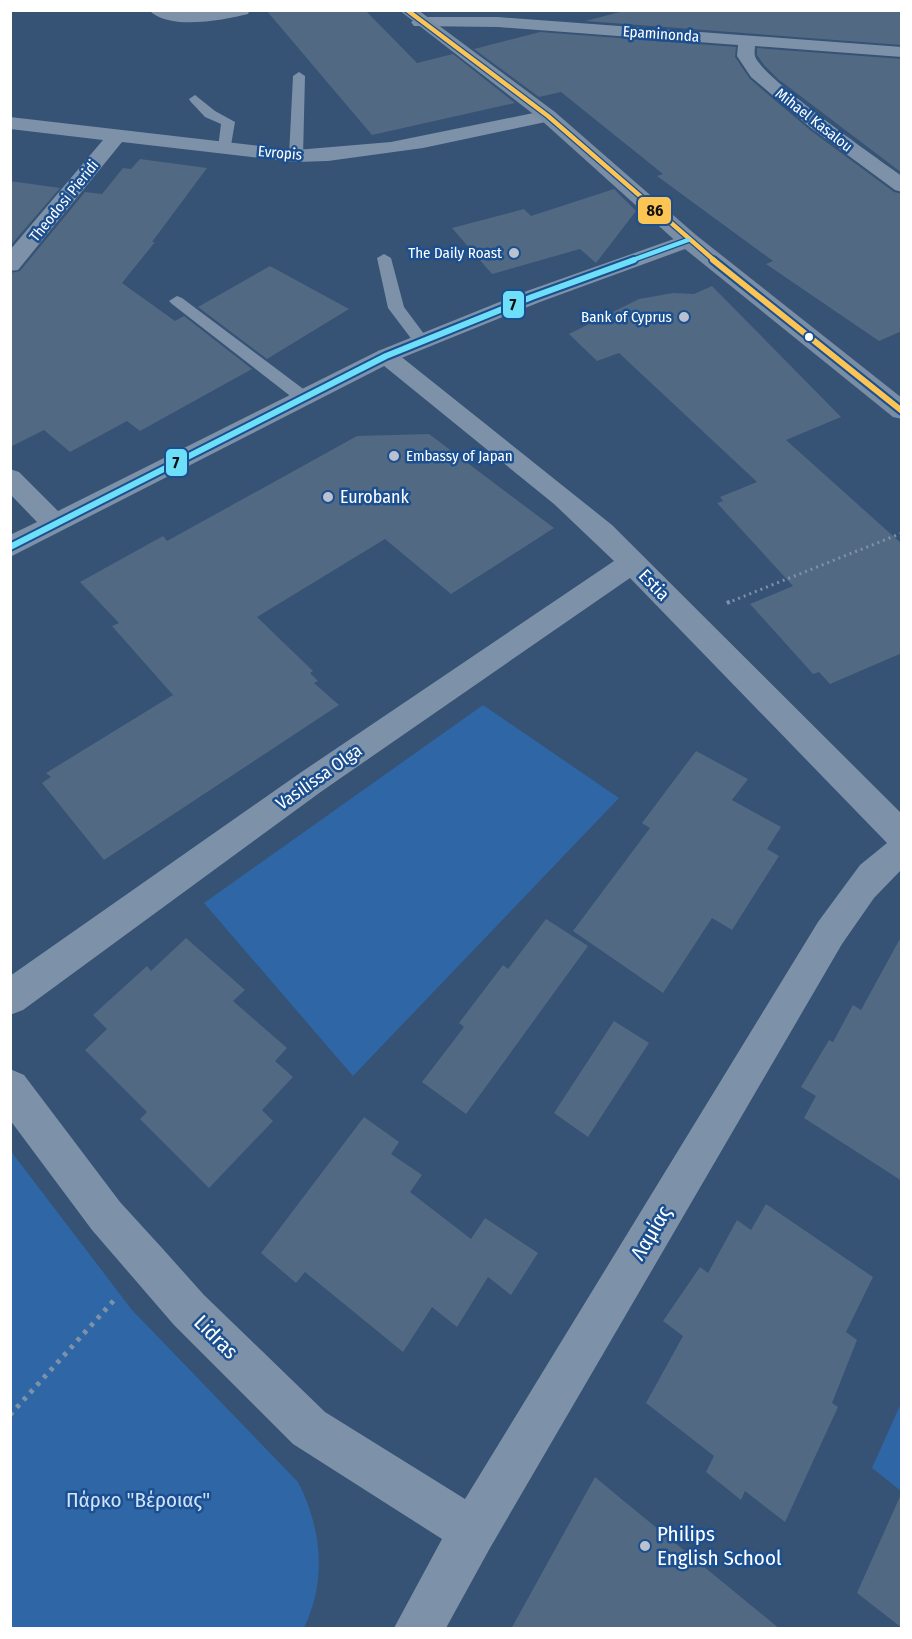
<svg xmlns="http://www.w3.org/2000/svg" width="912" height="1639" font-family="'Fira Sans Condensed',sans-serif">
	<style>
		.green { fill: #2f66a5 }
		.building { fill: #526984 }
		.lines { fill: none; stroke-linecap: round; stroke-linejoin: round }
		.path-far2 { stroke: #7d92a8; stroke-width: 3; stroke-dasharray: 2 4; stroke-linecap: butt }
		.path-far1 { stroke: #7d92a8; stroke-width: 4; stroke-dasharray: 3 4.5; stroke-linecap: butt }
		.path { stroke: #7d92a8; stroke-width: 5; stroke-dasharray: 4 6; stroke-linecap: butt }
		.service { fill: #7d92a8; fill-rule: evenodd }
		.minor { fill: #7d92a8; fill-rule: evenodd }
		.tertiary { fill: #7d92a8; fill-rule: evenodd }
		.secondary { fill: #798da4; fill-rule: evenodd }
		.bus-1-far1-casing { stroke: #1b4f8f; stroke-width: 7 }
		.bus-1-casing { stroke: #1b4f8f; stroke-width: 10 }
		.bus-2-far1-casing { stroke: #1b4f8f; stroke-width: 7 }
		.bus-2-casing { stroke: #1b4f8f; stroke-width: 10 }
		.bus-1-far1 { stroke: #fcc553; stroke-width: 4.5 }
		.bus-1 { stroke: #fcc553; stroke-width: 6 }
		.bus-2-far1 { stroke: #6ddff8; stroke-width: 4.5 }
		.bus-2 { stroke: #6ddff8; stroke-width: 6 }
		.poi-dot { fill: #b9c2ce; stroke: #1b4f8f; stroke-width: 2 }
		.bus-dot { fill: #fff; stroke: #1b4f8f; stroke-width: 2 }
		.labels { text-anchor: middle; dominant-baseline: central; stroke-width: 5; stroke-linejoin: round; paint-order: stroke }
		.far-street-label { font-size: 15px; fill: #fff; stroke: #1b4f8f }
		.far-poi-label { font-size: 15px; fill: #fff; stroke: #1b4f8f; text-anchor: end }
		.poi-label { font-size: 18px; fill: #fff; stroke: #1b4f8f; text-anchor: start }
		.street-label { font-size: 18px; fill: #fff; stroke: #1b4f8f }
		.near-street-label { font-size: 21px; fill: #fff; stroke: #1b4f8f }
		.near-park-label { font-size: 21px; fill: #cfe3fa; stroke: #1b4f8f }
		.near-poi-label { font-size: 21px; fill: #fff; stroke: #1b4f8f; text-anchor: start }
		.line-badge { stroke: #1b4f8f; stroke-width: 2 }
		.pale-badge-label { font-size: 16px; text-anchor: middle; font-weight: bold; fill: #111 }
	</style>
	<rect width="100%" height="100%" fill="#365274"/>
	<g class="green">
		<polygon points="483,705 619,798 353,1076 204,903"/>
		<path d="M10,1150L132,1310L298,1482C322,1529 327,1580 304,1628H11Z"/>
		<polygon points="901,1403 901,1491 872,1468"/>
	</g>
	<g class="building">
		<polygon points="266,10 365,10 417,63 453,54 515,103 372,135"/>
		<polygon points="628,10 902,10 902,45 585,21"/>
		<polygon points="540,32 736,47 735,57 750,79 810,130 894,192 902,194 902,331 879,341 766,264 773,261 657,176 663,174 561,92 539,97 474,49"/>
		<polygon points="757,48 902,59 902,173 778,79 764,65 757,55"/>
		<polygon points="140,159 207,168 152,242 155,242 122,283 175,321 184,316 252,369 140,431 127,421 70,452 44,430 10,447 10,273 20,271 85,192 102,194 123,168 131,169"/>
		<polygon points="10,181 60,188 10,246"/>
		<polygon points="614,189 636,211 596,263 580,249 492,274 452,228 524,209 531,216"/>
		<polygon points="270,266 349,309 267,359 198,307"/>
		<polygon points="712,286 841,417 786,440 902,544 902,653 830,684 819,672 813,674 750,604 793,586 717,503 723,501 720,497 757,482 619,353 597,361 569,334 639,299 673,293 694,294"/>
		<polygon points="429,434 554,528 451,594 385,539 257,617 313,671 310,673 318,681 314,683 339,705 104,860 42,783 51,777 46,773 173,695 112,626 119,623 80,582 163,536 167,541 357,436"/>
		<polygon points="696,751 748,779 732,800 781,827 767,849 779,856 732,930 712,918 663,993 573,931 650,828 642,823"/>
		<polygon points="546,919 588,946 466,1114 422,1082 464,1027 459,1023 503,965 508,969"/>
		<polygon points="902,935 902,1181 804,1118 816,1096 801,1087 829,1040 833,1042 853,1005 861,1010"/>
		<polygon points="186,938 245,990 233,1001 287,1048 275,1061 293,1077 262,1110 273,1121 209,1188 140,1119 147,1112 85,1050 107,1029 93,1015 147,966 151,971"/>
		<polygon points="614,1021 649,1043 588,1137 554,1113"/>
		<polygon points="364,1117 399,1142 391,1154 422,1175 410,1192 471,1239 485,1218 538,1253 511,1295 488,1277 457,1327 432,1307 403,1352 305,1272 296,1283 261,1253"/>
		<polygon points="766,1204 873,1277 846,1332 857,1340 832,1403 838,1407 785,1522 745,1491 741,1500 706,1472 714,1456 646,1403 683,1336 663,1321 700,1267 708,1273 737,1220 751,1230"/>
		<polygon points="595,1477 619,1497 780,1629 511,1629"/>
		<polygon points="902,1492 902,1628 857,1593"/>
	</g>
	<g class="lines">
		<polyline class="path-far2" points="727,603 902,533"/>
		<polyline class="path-far1" points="727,603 731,601"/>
		<polyline class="path" points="10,1415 116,1298"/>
		<g class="service">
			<polygon points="299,72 305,76 303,156 296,160 289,156 293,76"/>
			<polygon points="195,95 215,111 235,122 230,151 225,152 218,148 221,124 205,117 191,102 189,99"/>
			<polygon points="384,254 391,258 404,307 430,342 428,345 416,345 388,308 377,258"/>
			<polygon points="177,296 182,298 310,394 312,398 310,402 298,402 172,304 169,301"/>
		</g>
		<g class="minor">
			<path d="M149,10H250L248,14C224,20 168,31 149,10Z"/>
			<path d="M420,17H498L902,47V57L755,46C755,49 754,53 755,56C760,76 878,159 902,176V192L895,190L811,128L751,77L737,56L738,45L498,27L414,26L411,22Z"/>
			<polygon points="548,110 557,116 555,120 423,148 328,161 296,162 122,142 18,270 10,271 10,250 103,140 10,129 10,117 296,150 391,142"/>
			<polygon points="386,349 394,351 612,525 902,814 902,869 874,898 842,944 490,1548 446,1628 394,1628 442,1539 293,1444 174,1325 92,1230 10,1120 10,1069 24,1075 120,1202 162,1248 204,1295 325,1412 465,1499 818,922 860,865 887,843 630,578 322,791 23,1010 10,1015 10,976 300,773 614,561 554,504 378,361 374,356 378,351"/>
		</g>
		<polygon class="tertiary" points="688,234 696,235 699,240 696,245 540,302 394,361 10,557 10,535 37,522 10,494 10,469 19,472 58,511 378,351 524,292"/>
		<polygon class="secondary" points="399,10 418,10 555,112 696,235 902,398 902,419 893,417 680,245 541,120"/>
		<g class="bus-1-far1-casing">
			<polyline id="bus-1-far1" points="407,10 548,116 715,261"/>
		</g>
		<g class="bus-1-casing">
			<polyline id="bus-1" points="713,260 902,411"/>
		</g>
		<g class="bus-2-far1-casing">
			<polyline id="bus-2-far1" points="630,261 688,240"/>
		</g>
		<g class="bus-2-casing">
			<polyline id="bus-2" points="10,547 386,356 532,297 634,260"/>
		</g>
		<use href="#bus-1-far1" class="bus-1-far1"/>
		<use href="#bus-1" class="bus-1"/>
		<use href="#bus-2-far1" class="bus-2-far1"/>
		<use href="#bus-2" class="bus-2"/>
	</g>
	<g class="poi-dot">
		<circle cx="514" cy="253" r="6"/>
		<circle cx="684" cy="317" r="6"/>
		<circle cx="394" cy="456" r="6"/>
		<circle cx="328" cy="497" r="6"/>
		<circle cx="645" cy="1546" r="6"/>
	</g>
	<circle class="bus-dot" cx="809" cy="337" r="5"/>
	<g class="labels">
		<g class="far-street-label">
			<text transform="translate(661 34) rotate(4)">Epaminonda</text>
			<text transform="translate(814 120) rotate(38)">Mihael Kasalou</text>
			<text transform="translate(280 153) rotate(5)">Evropis</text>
			<text transform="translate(64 201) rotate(-51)">Theodosi Pieridi</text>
		</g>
		<g class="far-poi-label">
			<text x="502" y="253">The Daily Roast</text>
			<text x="672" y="317">Bank of Cyprus</text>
			<text x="406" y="456" text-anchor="start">Embassy of Japan</text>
		</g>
		<g class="poi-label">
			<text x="340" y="497">Eurobank</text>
		</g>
		<g class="street-label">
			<text transform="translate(654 585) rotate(46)">Estia</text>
			<text transform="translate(319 777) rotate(-35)">Vasilissa Olga</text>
		</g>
		<g class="near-street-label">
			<text transform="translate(651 1233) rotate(-59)">Λαμίας</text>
			<text transform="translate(216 1337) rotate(45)">Lidras</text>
		</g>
		<g class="near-park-label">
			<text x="138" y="1500">Πάρκο "Βέροιας"</text>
		</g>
		<g class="near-poi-label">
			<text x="657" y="1534">Philips<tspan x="657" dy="24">English School</tspan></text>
		</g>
	</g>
	<g class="line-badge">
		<rect x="637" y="196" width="35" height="29" rx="6" fill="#fcc553"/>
		<rect x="502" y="290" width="23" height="29" rx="6" fill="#6ddff8"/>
		<rect x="165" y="448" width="23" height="29" rx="6" fill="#6ddff8"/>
	</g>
	<g class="pale-badge-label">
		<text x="655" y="216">86</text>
		<text x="513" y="310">7</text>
		<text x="176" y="468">7</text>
	</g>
	<rect width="912" height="1639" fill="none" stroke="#ffffff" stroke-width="24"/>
</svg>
